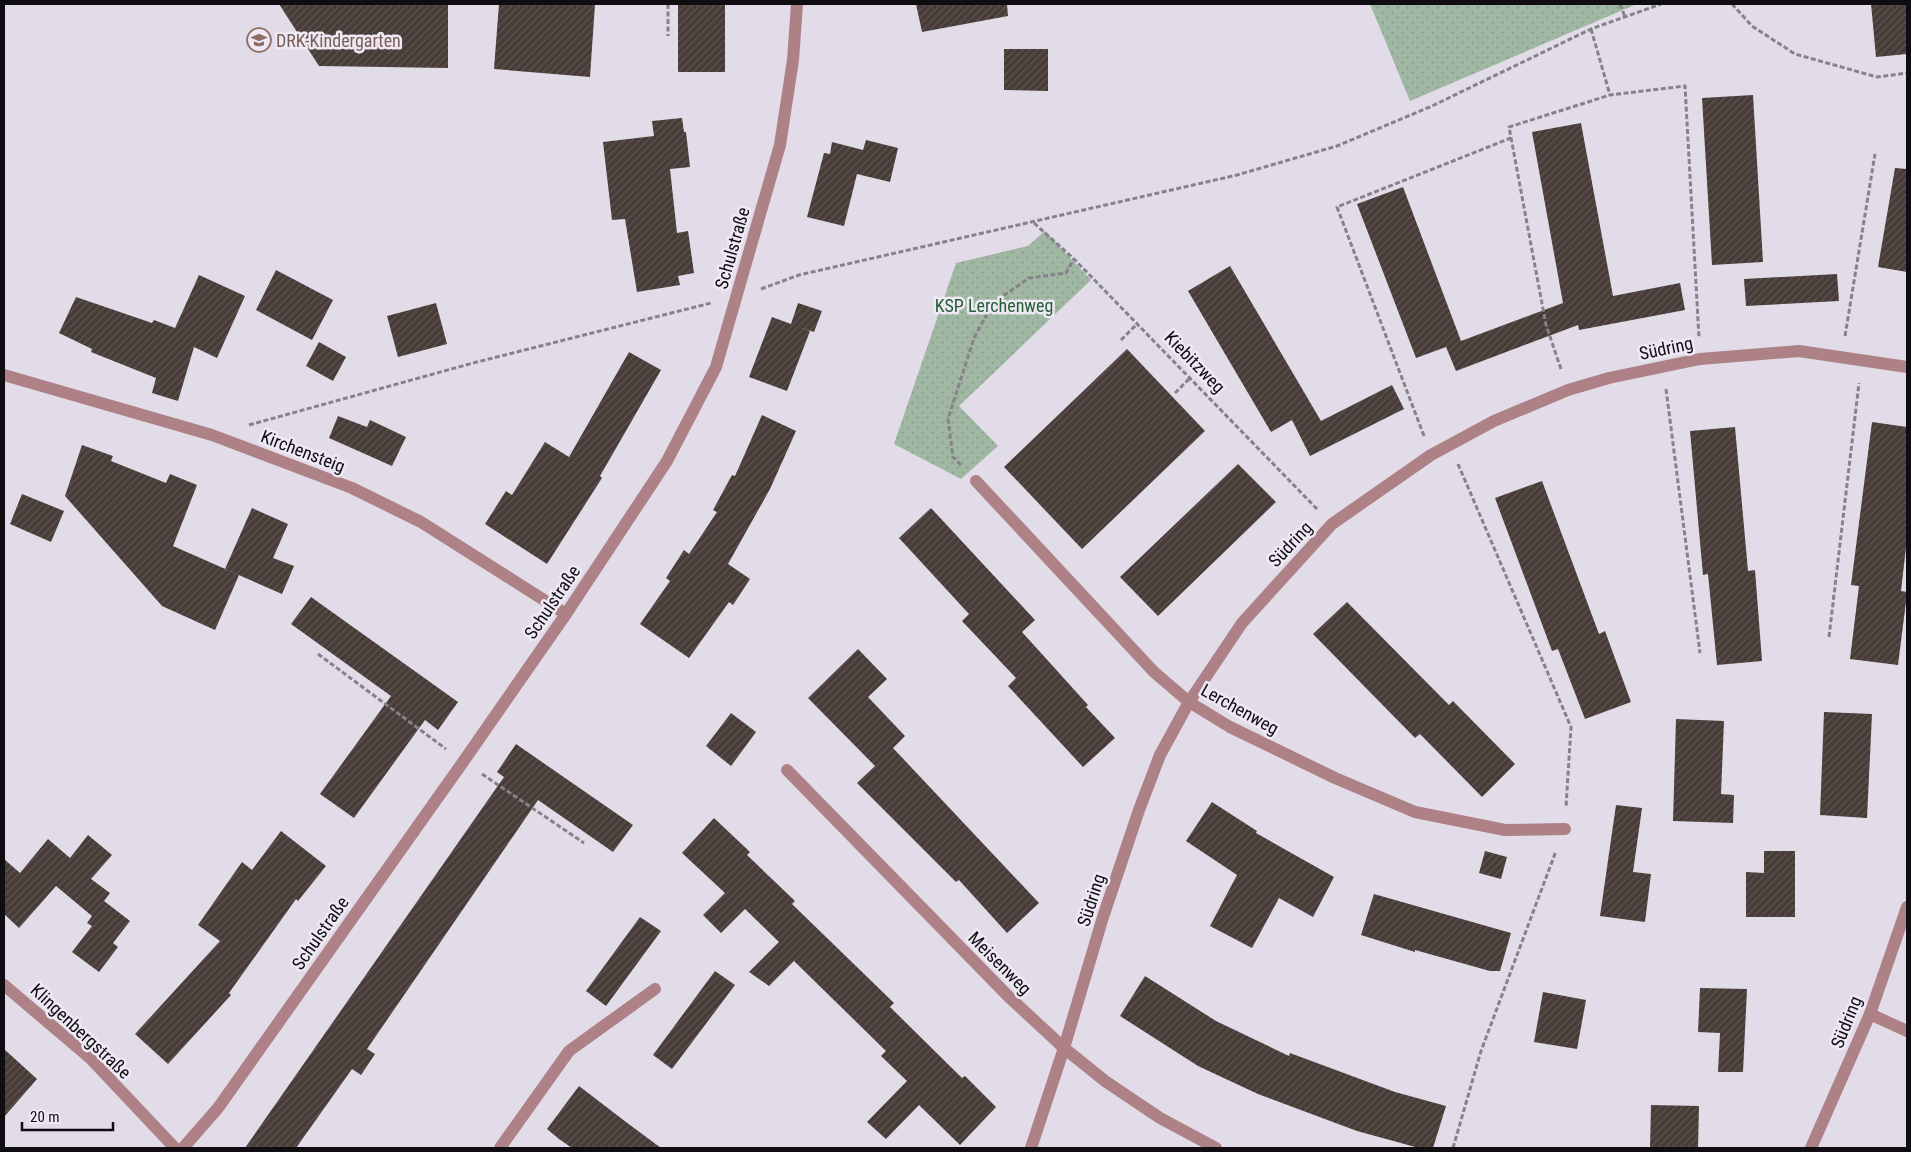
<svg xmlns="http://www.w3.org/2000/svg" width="1911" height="1152" font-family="'Roboto Condensed',sans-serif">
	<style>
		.park { fill: url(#park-dots) }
		.building { fill: url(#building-hatch) }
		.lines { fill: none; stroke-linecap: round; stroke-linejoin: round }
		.path { stroke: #85828a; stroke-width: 3; stroke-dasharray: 5 2.5; stroke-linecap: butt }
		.service { stroke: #ad8186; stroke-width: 12 }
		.minor { stroke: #ad8186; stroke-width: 12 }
		.tertiary { stroke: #ad8186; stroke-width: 12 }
		.labels { text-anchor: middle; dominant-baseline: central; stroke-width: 5; stroke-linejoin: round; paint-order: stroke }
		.education-label { font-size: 18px; fill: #785e54; stroke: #eee9f5; text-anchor: start }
		.street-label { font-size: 18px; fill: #0f0d11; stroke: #eee9f5 }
		.park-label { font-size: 18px; fill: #245e34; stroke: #eee9f5 }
	</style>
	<defs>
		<pattern id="park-dots" width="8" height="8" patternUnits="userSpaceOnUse" patternTransform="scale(1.25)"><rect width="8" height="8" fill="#a0b7a3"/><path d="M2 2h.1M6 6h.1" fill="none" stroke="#899c8b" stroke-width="1.8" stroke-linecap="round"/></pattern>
		<pattern id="building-hatch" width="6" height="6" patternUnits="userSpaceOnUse" patternTransform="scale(1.25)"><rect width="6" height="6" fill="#473c37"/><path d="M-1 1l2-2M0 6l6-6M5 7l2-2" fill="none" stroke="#5d5451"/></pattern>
	</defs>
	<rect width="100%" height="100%" fill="#e1dce8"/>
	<g class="park">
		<polygon points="1370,4 1637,4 1410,101"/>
		<polygon points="1045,231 1091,280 959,406 998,446 961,479 894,444 956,263 1028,246"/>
	</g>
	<g class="building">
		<polygon points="279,4 448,5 448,68 319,66"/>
		<polygon points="499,4 595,4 590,77 494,69"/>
		<rect x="678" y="4" width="47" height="68"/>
		<polygon points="916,4 1007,4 1008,16 922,32"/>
		<polygon points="1871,4 1907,4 1907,54 1876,57"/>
		<polygon points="1004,49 1048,49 1048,91 1004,90"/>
		<polygon points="1753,95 1763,262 1712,265 1702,98"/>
		<polygon points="682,118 684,132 686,132 690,167 670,169 677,233 688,231 694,273 678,276 680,285 637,292 625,219 612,220 603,142 654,136 652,121"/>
		<polygon points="1581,123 1613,296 1680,283 1685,310 1579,330 1578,325 1456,371 1446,347 1416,358 1357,204 1403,187 1461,341 1563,303 1532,132"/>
		<polygon points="866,140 898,148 890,182 857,174 844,226 807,217 824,153 830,154 832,142 863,150"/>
		<polygon points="1895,168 1907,169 1907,272 1878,267"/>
		<polygon points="1230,266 1321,421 1392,385 1404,409 1310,456 1292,420 1271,432 1188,291"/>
		<polygon points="276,270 333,300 312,340 256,310"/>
		<polygon points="1837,274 1839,301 1746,306 1744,279"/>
		<polygon points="199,275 245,296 217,358 194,347 178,401 152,393 156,378 91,352 92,349 59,333 76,297 152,323 154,320 175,328"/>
		<polygon points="436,303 447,344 398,357 387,316"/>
		<polygon points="798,303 822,311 814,332 799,327 810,331 787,391 749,377 772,317 791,324"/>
		<polygon points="319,342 346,357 333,381 306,366"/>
		<polygon points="1127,349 1205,431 1082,549 1004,467"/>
		<polygon points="629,352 661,370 600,476 602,478 547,564 485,524 506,491 512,495 545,442 569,457"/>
		<polygon points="762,415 796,431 770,489 728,564 750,579 733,605 729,602 689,658 640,624 670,581 666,578 684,550 689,554 717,512 713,510 732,475 735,476"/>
		<polygon points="338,416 367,427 370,420 406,437 392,466 329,438"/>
		<polygon points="1872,422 1907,427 1907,539 1901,591 1907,592 1907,594 1898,665 1850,659 1859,586 1851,585"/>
		<polygon points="1735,427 1748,571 1755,570 1762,661 1717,665 1708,574 1703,575 1690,431"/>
		<polygon points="82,445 113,456 111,461 166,483 170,474 197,485 173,546 239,575 215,630 162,606 65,496"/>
		<polygon points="1238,464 1276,502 1158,616 1120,577"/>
		<polygon points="1542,481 1599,634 1605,631 1631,702 1585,719 1558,649 1552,651 1495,498"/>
		<polygon points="22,494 64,511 51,542 10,524"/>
		<polygon points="252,508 288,524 273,558 294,566 282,594 225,569"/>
		<polygon points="931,508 1035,620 1022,632 1088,705 1086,707 1115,738 1083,767 1008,686 1016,678 962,621 969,614 899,538"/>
		<polygon points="311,597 458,702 438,730 425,720 354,818 320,794 391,696 291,624"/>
		<polygon points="1347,602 1449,705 1453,701 1515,764 1482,797 1420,734 1415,738 1313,634"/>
		<polygon points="858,649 887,679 868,697 905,736 893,748 1039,903 1007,933 959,880 956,882 857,783 875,766 808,698"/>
		<polygon points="1824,712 1872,714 1867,818 1820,815"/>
		<polygon points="731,713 756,732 731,766 706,746"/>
		<polygon points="1676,719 1724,721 1721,794 1734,795 1733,823 1673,821"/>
		<polygon points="516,744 633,825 613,852 538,800 367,1049 375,1054 361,1075 352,1069 296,1148 245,1148 504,777 497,772"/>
		<polygon points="1212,802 1257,831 1256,833 1334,877 1313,917 1279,898 1252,948 1210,926 1237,875 1186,841"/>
		<polygon points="1616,805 1642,808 1633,872 1651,874 1645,922 1600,916"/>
		<polygon points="714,818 750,852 747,855 795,901 792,904 894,1003 890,1007 962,1078 965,1076 996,1107 960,1145 919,1105 886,1139 867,1122 907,1081 881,1056 886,1051 794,961 769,986 749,972 779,942 745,909 721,933 703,915 725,893 682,853"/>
		<polygon points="281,831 326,866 298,901 296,899 229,993 231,995 168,1064 135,1034 220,941 198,925 242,862 252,870"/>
		<polygon points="88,835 112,855 91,879 110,893 104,901 130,921 113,943 118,947 99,972 72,952 92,926 87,923 92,916 56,886 19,928 4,914 4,859 20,873 48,839 70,858"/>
		<polygon points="1485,851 1507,857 1501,879 1479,873"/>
		<polygon points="1764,851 1795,851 1795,917 1746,917 1746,872 1764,873"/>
		<polygon points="1374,894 1511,933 1500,971 1490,971 1415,950 1415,952 1361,935"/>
		<polygon points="640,917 661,931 606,1006 586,991"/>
		<polygon points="715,971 735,985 672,1069 653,1055"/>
		<polygon points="1145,976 1216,1021 1289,1056 1290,1053 1395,1092 1446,1106 1433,1148 1419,1148 1357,1131 1258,1094 1198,1066 1120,1016"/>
		<polygon points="1700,988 1747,989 1743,1072 1718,1072 1720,1033 1698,1032"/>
		<polygon points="1543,992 1586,1000 1577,1049 1534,1042"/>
		<polygon points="4,1049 37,1079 4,1117"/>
		<polygon points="579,1086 626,1122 661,1148 572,1148 559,1139 547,1129"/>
		<polygon points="1651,1105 1699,1106 1698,1148 1650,1148"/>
	</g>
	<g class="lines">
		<g class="path">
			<polyline points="668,4 668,36"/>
			<polyline points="1620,4 1625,17"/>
			<polyline points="1732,4 1752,26 1795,54 1877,77 1907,73"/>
			<polyline points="1591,29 1610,95"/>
			<polyline points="1034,223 1074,259 1318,510"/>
			<polyline points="761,289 799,275 1237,175 1337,146 1432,106 1591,29 1661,4"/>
			<polyline points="1845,336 1875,154"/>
			<polyline points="1121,340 1138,323"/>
			<polyline points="1561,369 1546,325 1509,127 1610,95 1685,86 1699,338"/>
			<polyline points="1666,389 1700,653"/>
			<polyline points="1175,393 1191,377"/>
			<polyline points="249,425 473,363 711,303"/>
			<polyline points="1424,436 1337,207 1511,138"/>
			<polyline points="1458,464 1571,727 1566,807"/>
			<polyline points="961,465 953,457 948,419 974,338 993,303 1029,278 1066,273 1074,259"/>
			<polyline points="1829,637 1859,383"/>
			<polyline points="318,654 446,749"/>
			<polyline points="482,774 584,843"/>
			<polyline points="1453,1148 1481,1051 1556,851"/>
		</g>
		<polyline class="service" points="500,1148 569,1051 655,989"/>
		<g class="minor">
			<polyline points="4,375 212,435 352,488 421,522 566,614"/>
			<polyline points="976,481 1154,672 1189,702 1230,727 1335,778 1415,812 1505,830 1565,829"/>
			<polyline points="787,770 1009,997 1064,1048 1105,1081 1160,1118 1216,1148"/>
			<polyline points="1870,1014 1907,1031"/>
			<polyline points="183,1148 218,1108 463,762 566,614 667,461 716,367 780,145 793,60 797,4"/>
			<polyline points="1031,1148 1064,1048 1103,917 1139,810 1160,755 1189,702 1242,623 1332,524 1431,455 1494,421 1568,390 1609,378 1700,359 1799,351 1907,367"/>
			<polyline points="1811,1148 1870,1014 1907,907"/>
		</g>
		<polyline class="tertiary" points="4,985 90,1058 175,1148"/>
	</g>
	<defs>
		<g id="school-ring" transform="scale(1.25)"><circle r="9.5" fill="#eee9f5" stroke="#8d6e63" stroke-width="1.5"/><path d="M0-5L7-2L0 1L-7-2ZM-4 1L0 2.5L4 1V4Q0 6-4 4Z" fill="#8d6e63"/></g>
	</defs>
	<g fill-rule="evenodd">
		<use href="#school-ring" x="259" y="40"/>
	</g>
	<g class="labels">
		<g class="education-label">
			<text x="276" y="40">DRK-Kindergarten</text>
		</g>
		<g class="street-label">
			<text transform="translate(732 248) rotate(-74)">Schulstraße</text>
			<text transform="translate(1666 348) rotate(-12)">Südring</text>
			<text transform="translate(1195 362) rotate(46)">Kiebitzweg</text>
			<text transform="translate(303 451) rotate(21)">Kirchensteig</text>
			<text transform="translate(1290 544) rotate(-47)">Südring</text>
			<text transform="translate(552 602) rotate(-56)">Schulstraße</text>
			<text transform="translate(1240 709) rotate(29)">Lerchenweg</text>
			<text transform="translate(1091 900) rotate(-72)">Südring</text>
			<text transform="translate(320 933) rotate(-55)">Schulstraße</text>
			<text transform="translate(1000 963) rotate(45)">Meisenweg</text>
			<text transform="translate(1846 1022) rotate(-68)">Südring</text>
			<text transform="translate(81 1031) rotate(43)">Klingenbergstraße</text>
		</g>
		<g class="park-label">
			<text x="994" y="305">KSP Lerchenweg</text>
		</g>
	</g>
	<rect width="1911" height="1152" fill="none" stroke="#0f0d11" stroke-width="10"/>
	<path d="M22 1122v8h91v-8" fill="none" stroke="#0f0d11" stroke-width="2.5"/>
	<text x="30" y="1122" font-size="15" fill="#0f0d11" stroke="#eee9f5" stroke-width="4" paint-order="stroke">20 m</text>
</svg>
